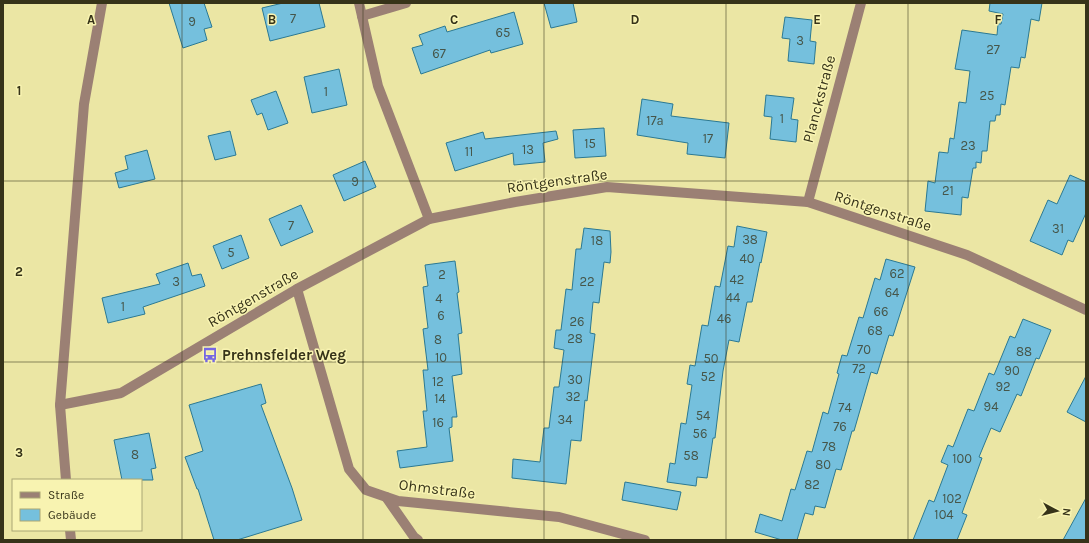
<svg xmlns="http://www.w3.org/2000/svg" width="1089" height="543" font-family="Karla,sans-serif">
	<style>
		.building { fill: #75c0dd; stroke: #2b7993 }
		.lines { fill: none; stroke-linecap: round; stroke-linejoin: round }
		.minor { stroke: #9b8074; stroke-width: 10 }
		.grid { fill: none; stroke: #363319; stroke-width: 1; stroke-opacity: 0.55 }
		.labels { text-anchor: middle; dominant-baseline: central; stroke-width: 3; stroke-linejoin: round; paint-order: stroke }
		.number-label { font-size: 13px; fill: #46564a }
		.street-label { font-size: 15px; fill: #363319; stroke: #f8f3b1 }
		.poi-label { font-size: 15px; font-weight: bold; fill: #363319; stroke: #f8f3b1; text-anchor: start }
		.grid-label { font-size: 13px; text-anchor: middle; font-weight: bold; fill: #363319; stroke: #f8f3b1; stroke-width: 3; stroke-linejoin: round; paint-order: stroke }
	</style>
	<rect width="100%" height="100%" fill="#ebe6a4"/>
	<g class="building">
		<polygon points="169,3 204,3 212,27 204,29 207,40 183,48"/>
		<polygon points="283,3 319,3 325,27 270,41 262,8"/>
		<polygon points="544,3 573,3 577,22 551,28"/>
		<polygon points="990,3 1042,3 1039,21 1031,19 1025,58 1021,57 1019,68 1011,67 1005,105 1001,104 1000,115 996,115 995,121 990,121 987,151 982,151 981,163 976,162 976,168 973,168 968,198 962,197 961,215 925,211 928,181 935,183 939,152 948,153 950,138 954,139 959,102 966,103 970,71 955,69 962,30 997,35 998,24 1001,24 1003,14 989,11"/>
		<polygon points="514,12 523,44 491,53 490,50 421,74 412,48 423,45 419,35 445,26 447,32"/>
		<polygon points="785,17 812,20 810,41 816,42 814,64 788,61 790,39 782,38"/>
		<polygon points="339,69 347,105 312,113 304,77"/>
		<polygon points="276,91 288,123 268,130 262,113 257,115 251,100"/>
		<polygon points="766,95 794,98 791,119 798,120 796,142 770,139 772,117 764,116"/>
		<polygon points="642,99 673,104 671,116 729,123 725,158 687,154 688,143 637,135"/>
		<polygon points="604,128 606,156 575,158 573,130"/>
		<polygon points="230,131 236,155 215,160 208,136"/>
		<polygon points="556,131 558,139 543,143 545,162 514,165 513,153 455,171 446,143 483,132 485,139"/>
		<polygon points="147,150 155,179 119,188 115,173 128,169 125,156"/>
		<polygon points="365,161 376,187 344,201 333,175"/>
		<polygon points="1070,175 1086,182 1086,213 1073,242 1068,240 1062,255 1030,241 1048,200 1057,204"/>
		<polygon points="301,205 313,232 281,246 269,219"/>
		<polygon points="737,226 767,232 761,263 760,262 752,302 747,302 739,342 729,340 723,371 715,438 713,438 707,478 697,477 696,486 667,482 670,463 675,464 681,423 686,424 692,385 687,384 690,365 695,366 702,325 708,326 715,286 720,287 728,246 734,247"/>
		<polygon points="584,228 610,231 611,252 610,263 604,262 599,303 593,302 590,333 595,334 587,401 585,400 581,441 571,440 566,484 512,478 513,459 540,462 544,428 549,428 554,387 559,387 564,350 554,348 556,330 561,330 566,289 572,290 576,249 581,249"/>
		<polygon points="241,235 249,258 222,269 213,246"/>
		<polygon points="886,259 915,267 893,336 889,335 877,374 871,372 854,431 852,431 841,470 836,469 825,508 815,506 813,515 805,513 797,540 782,540 755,532 760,514 782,521 791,489 795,490 807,451 812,452 823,412 828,414 839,374 837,373 842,355 847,356 859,317 863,318 875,278 880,280"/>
		<polygon points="455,261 459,292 457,293 462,333 458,334 462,374 452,376 457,417 452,417 452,427 449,428 453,461 400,468 397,451 427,447 423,411 427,411 423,370 428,370 423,329 428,328 423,287 428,286 425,265"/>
		<polygon points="188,263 192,276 201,274 205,286 143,307 145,314 108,323 102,298 160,284 156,274"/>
		<polygon points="1023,319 1051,330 1039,359 1036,358 1021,396 1017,394 1000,432 991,428 979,457 982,458 962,513 967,515 957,540 913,540 929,500 934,502 948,465 941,462 948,445 953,447 968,409 974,411 989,373 994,375 1010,336 1015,338"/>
		<polygon points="1086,376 1086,422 1067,412"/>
		<polygon points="261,384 266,403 261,405 292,488 302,520 237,540 214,540 198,489 197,489 185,457 203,451 189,405"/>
		<polygon points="149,433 156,468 151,469 153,480 122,480 114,440"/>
		<polygon points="625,482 681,492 677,510 622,500"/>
		<polygon points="1086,498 1086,540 1063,540"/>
	</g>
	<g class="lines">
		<g class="minor">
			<polyline points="359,3 378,86 429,219"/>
			<polyline points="362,16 406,3"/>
			<polyline points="808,202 861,3"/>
			<polyline points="297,289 349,469 366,490 398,501 559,517 645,540"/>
			<polyline points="60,405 121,393 297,289 429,219 515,202 607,187 808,202 967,255 1086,310"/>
			<polyline points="66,480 60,405 84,104 102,3"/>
			<polyline points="386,497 414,537 418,540"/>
			<polyline points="70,530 71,540"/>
		</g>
	</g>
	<path class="grid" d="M182,3V540M363,3V540M544,3V540M726,3V540M908,3V540M3,181H1086M3,362H1086"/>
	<defs>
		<g id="bus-bare" transform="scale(1.2)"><path d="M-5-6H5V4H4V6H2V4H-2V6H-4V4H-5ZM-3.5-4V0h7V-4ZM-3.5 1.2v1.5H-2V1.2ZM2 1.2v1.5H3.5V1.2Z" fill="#7567e2" stroke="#f8f3b1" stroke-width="2.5" paint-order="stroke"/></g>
	</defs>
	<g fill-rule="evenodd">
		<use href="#bus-bare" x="210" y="355"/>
	</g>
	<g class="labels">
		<g class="number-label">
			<text x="293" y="18">7</text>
			<text x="192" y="21">9</text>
			<text x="503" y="32">65</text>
			<text x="800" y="40">3</text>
			<text x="993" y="49">27</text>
			<text x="439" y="53">67</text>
			<text x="326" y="91">1</text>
			<text x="987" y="95">25</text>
			<text x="782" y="118">1</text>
			<text x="655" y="120">17a</text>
			<text x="708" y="138">17</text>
			<text x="590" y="143">15</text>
			<text x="968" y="145">23</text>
			<text x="528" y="149">13</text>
			<text x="469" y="151">11</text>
			<text x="355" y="181">9</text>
			<text x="948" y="190">21</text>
			<text x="291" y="225">7</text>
			<text x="1058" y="228">31</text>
			<text x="750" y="239">38</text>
			<text x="597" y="240">18</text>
			<text x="231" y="252">5</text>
			<text x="747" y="258">40</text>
			<text x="897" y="273">62</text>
			<text x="442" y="274">2</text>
			<text x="737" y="279">42</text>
			<text x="176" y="281">3</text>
			<text x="587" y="281">22</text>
			<text x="892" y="292">64</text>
			<text x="733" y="297">44</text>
			<text x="439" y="298">4</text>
			<text x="123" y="306">1</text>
			<text x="881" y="311">66</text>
			<text x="441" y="315">6</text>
			<text x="724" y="318">46</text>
			<text x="577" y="321">26</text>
			<text x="875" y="330">68</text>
			<text x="575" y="338">28</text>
			<text x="438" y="339">8</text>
			<text x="864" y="349">70</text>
			<text x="1024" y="351">88</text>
			<text x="441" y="357">10</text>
			<text x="711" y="358">50</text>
			<text x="859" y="368">72</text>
			<text x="1012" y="370">90</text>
			<text x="708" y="376">52</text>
			<text x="575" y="379">30</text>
			<text x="438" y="381">12</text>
			<text x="1003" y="386">92</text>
			<text x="573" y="396">32</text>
			<text x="440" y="398">14</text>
			<text x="991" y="406">94</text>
			<text x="845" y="407">74</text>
			<text x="703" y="415">54</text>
			<text x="565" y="419">34</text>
			<text x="438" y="422">16</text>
			<text x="840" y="426">76</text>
			<text x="700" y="433">56</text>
			<text x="829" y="446">78</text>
			<text x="135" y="454">8</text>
			<text x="691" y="455">58</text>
			<text x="962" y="458">100</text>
			<text x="823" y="464">80</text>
			<text x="812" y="484">82</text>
			<text x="952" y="498">102</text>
			<text x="944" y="514">104</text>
		</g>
		<g class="street-label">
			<text transform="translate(819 99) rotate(-75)">Planckstraße</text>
			<text transform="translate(557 181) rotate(-8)">Röntgenstraße</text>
			<text transform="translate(883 211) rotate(18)">Röntgenstraße</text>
			<text transform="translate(253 298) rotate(-30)">Röntgenstraße</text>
			<text transform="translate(437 489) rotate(7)">Ohmstraße</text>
		</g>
		<g class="poi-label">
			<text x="222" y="355">Prehnsfelder Weg</text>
		</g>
	</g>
	<g class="grid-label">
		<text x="91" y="24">A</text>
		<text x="272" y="24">B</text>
		<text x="454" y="24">C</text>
		<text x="635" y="24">D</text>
		<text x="817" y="24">E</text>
		<text x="998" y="24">F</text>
		<text x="19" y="95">1</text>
		<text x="19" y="276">2</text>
		<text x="19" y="457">3</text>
	</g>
	<rect width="1089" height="543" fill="none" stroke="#363319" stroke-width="8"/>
	<rect x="12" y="479" width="130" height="52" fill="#f8f3b1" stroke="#aaa674"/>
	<rect x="20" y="492" width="20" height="6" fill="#9b8074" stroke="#aaa674"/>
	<text x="48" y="499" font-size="12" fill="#363319">Straße</text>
	<rect x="20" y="509" width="20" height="12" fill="#75c0dd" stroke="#aaa674"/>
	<text x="48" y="519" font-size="12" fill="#363319">Gebäude</text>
	<g transform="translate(1057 511) rotate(97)" stroke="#f8f3b1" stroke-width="3" paint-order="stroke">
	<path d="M0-3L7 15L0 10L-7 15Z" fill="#363319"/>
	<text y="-6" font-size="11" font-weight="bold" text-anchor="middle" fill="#363319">N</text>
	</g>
</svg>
